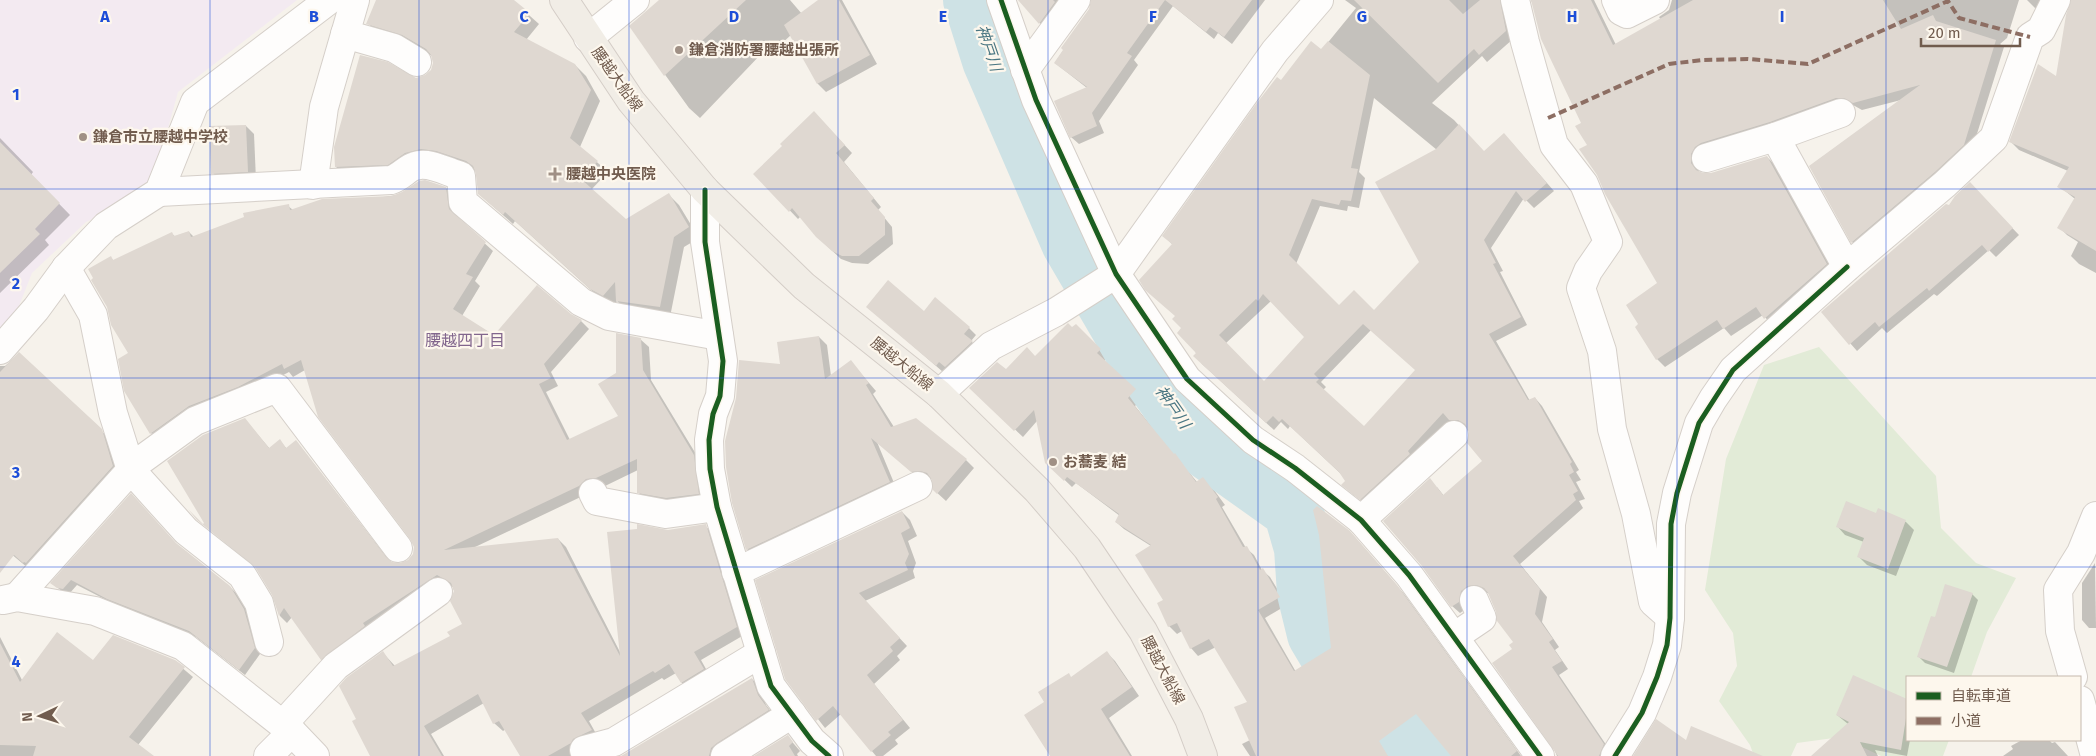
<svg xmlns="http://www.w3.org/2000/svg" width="2096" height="756" font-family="'Fira Sans','Noto Sans JP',sans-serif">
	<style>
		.education { fill: #f3eaf1 }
		.green { fill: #e2ebd7 }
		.shadow { fill: #0003; fill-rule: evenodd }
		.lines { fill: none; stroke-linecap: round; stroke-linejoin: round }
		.river { stroke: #cee2e5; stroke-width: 60 }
		.building { fill: #dfd8d1; fill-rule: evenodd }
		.minor-casing { stroke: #d5cfc9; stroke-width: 30 }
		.major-casing { stroke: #d4cdc7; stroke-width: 30 }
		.minor { stroke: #fefdfc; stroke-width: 28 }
		.major { stroke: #f1ede6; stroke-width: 28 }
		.quiet { stroke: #8d6e63; stroke-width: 4; stroke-dasharray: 8 4; stroke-linecap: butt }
		.cycleway-casing { stroke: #fdf7ed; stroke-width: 8 }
		.cycleway { stroke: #1b5e20; stroke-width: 5 }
		.grid { fill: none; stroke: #1d4ed8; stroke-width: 1; stroke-opacity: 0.55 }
		.poi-dot { fill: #a09085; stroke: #fdf7ed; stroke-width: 2 }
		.labels { text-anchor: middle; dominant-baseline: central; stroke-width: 4.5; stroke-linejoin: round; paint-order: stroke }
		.poi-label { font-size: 15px; font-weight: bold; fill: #715c4e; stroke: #fdf7ed; text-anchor: start }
		.street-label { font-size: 15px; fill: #715c4e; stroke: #fdf7ed }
		.water-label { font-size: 16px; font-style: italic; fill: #4a7682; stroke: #fdf7ed }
		.neighbourhood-label { font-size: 16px; fill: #82668d; stroke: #fdf7ed }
		.grid-label { font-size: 16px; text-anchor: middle; font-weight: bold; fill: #1d4ed8; stroke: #fdf7ed; stroke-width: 4.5; stroke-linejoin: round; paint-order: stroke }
	</style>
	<rect width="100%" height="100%" fill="#f6f2eb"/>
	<polygon class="education" points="0,0 297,0 178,92 153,182 140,197 86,222 32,273 11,326 0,336"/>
	<polygon class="green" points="1819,347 1936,476 1941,528 1976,563 2016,578 1987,632 1971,677 1907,677 1907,740 1949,740 1943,756 1881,756 1841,737 1797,743 1791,756 1754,756 1750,745 1719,701 1737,666 1733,633 1705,590 1726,459 1764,365"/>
	<g class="shadow">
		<polygon points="378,0 512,0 539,24 526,40 575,65 586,76 600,101 580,147 608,172 591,190 626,220 669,195 679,205 699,238 684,247 670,317 627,311 617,301 614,305 601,299 515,221 513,224 479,194 476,171 448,161 347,177 336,167 416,79 426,77 432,70 434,63 432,56 410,43 378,34 368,23"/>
		<polygon points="661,0 790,0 802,14 821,0 842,0 877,64 826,92 818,84 791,35 769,55 765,50 700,118 689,108 630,26"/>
		<polygon points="1019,0 1070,0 1047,31"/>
		<polygon points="1092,0 1265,0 1232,44 1218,33 1214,39 1173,6 1134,60 1138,65 1099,121 1104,133 1079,144 1071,137 1087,88 1055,63 1090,9"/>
		<path d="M1345,0H1509L1513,39L1487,62L1482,56L1432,103L1454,120L1484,153L1511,142L1554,191L1534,208L1524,198L1491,248L1503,271L1500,272L1527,325L1496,341L1530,401L1535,398L1542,406L1579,470L1576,472L1581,480L1576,482L1585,499L1579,501L1583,508L1520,564L1547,597L1542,622L1559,647L1555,650L1568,669L1559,675L1611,752L1609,756H1557L1513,649L1515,643L1490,594L1485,592L1476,593L1466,609L1460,613L1452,606L1437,487L1444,496L1484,461L1467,427L1458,428L1451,421L1369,506L1350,492L1347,481L1341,474L1290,426L1288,429L1281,422L1274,430L1202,364L1176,316L1173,245L1164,236L1281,81L1321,51L1356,8ZM1374,98L1437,150L1421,262L1374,312L1339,307L1296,264L1320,206L1347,211L1348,206L1359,208L1365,178L1359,172ZM1271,301L1306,337L1264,383L1225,344ZM1371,330L1417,370L1364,428L1323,390L1326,387L1321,382Z"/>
		<polygon points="1531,0 1594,0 1616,45 1661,20 1659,17 1669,10 1672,0 2019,0 2007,38 2000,44 2004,47 1971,153 1860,250 1852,242 1810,166 1901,100 1862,110 1853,105 1844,106 1698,162 1699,173 1711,174 1767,157 1775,165 1834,272 1773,326 1763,315 1731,336 1724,328 1665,367 1657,359 1640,324 1659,283 1588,146 1583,123"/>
		<polygon points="2027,0 2051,0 2038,11"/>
		<polygon points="2073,0 2096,0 2096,273 2079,264 2071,256 2078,242 2067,235 2059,227 2075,199 2059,186 2068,171 2019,150 2011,142 2057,78"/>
		<polygon points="822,121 852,153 844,162 881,207 878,210 892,227 893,244 868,264 852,263 841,259 826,245 801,216 798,219 755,174"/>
		<polygon points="246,126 254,134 256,180 221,181 213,173"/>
		<polygon points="0,138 33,172 31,175 70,215 45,240 49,245 0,293"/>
		<polygon points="1970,184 2019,235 1996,257 1989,250 1937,296 1934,294 1887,333 1882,328 1857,351 1823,312 1949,207"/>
		<polygon points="446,188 454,197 457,218 493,251 475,281 480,286 462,316 495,336 570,315 581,321 589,329 551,372 558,386 546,392 570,440 619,417 618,373 640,339 649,347 651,380 702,464 706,502 646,500 638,492 638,470 605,486 595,486 587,494 473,548 558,539 566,547 620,652 668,531 705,526 714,534 744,635 701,660 711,678 690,691 682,683 676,673 664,680 662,678 589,721 599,739 574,756 522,756 506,729 503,731 494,723 484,703 431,734 444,756 371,756 357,720 383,653 395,666 451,637 463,624 453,587 445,582 329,667 321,659 292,617 287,623 280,616 274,595 252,428 270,449 280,441 287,449 296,441 390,562 400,565 409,561 414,554 415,545 305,370 293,377 289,372 159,441 151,433 126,390 129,354 111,258 114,261 172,234 176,237 189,232 194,237 288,206 293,210"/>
		<polygon points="868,307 924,313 969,328 976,335 971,341 979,349 953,373 947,368 943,372"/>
		<polygon points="1076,325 1108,358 1104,361 1143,398 1135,406 1197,482 1203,478 1211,486 1225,505 1222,507 1246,548 1254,555 1262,570 1270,577 1287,605 1265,618 1296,672 1332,648 1358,541 1404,594 1521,756 1453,756 1424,721 1386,749 1390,756 1250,756 1242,744 1250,740 1248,702 1216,647 1198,656 1191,648 1182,631 1177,634 1169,626 1151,546 1124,529 1116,522 1120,516 1076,483 1072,487 1046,462 1037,421 1023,437 978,395 1006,371 1035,358"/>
		<polygon points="819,337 827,345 831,376 851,362 876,391 873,394 894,427 966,460 974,468 946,501 934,490 934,480 929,478 920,479 877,442 897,490 755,557 747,549 781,366"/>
		<polygon points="19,354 112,441 123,477 34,573 10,553 0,563 0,366 5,366"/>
		<polygon points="1878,510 1906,522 1914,530 1896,576 1867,565 1859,557 1864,542 1845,535 1837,526 1877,515"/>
		<polygon points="902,512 910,520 917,536 908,541 916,563 913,571 915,578 865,601 907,646 897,656 900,660 874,684 910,728 895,740 898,744 883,756 876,756 841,714 825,728 786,678"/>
		<polygon points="177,546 229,586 236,593 250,616 260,654 245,675 196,637 114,604 77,585 69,594 64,593 52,583"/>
		<polygon points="2095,563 2096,628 2089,628 2082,620 2082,583"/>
		<polygon points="1972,594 1978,600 1954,673 1925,663 1919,657 1935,618"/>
		<polygon points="0,637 22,680 94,661 174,661 193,677 138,745 152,756 0,756"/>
		<polygon points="1107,653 1115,661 1139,696 1109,718 1132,756 1051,756 1046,703 1072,678"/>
		<polygon points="1854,677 1907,700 1907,740 1910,740 1907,756 1875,750 1878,756 1813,756 1848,724 1837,715"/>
		<polygon points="752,679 760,687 766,705 776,718 720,756 632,756"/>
		<polygon points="788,737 800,751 797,754 798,756 757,756"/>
		<polygon points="2022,740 2049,740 2052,743 2055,742 2068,756 2003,756 2013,749 2011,746"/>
	</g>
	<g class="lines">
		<polyline class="river" points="973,0 992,60 1071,242 1137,355 1200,444 1293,510 1304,548 1307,593 1317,634 1342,676 1431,756"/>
	</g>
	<g class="building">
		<polygon points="376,0 514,0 530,13 514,32 575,64 591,90 570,138 598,161 581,179 626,219 669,193 689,227 674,237 660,307 616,301 615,282 603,296 590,289 505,212 503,215 478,194 476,174 473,166 466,161 436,151 421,149 405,153 388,165 335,167 334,147 360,55 388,62 416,78 425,75 431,70 433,63 431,55 426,49 402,35 366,24"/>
		<polygon points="659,0 746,0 664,76 629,26"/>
		<polygon points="818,0 839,0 870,55 817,84 784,25"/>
		<polygon points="1018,0 1053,0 1055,2 1039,24"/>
		<polygon points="1091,0 1165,0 1127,53 1132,56 1092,113 1097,126 1070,138 1054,101 1087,87 1054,63 1063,50 1061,48 1089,9"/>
		<polygon points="1165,0 1252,0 1224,37 1210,27 1206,32"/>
		<polygon points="1354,0 1449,0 1463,14 1480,0 1500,0 1506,31 1479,55 1474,49 1438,83"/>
		<polygon points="1531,0 1591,0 1613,45 1693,0 1883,0 1901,29 1933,15 1936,21 1996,40 1964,145 1935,172 1851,243 1809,166 1920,85 1853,103 1844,98 1836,98 1770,122 1701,143 1695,147 1691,154 1691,163 1696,170 1703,173 1711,173 1767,156 1827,264 1764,319 1756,307 1723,329 1717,320 1656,360 1635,327 1638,324 1626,305 1657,283 1605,194 1597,175 1579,149 1587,145 1575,126 1581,123 1541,39"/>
		<polygon points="2071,0 2096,0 2096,251 2057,228 2075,197 2057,187 2069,167 2009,142 2038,64 2056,76 2066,15"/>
		<path d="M1311,41L1321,49L1328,41L1370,75L1351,168L1358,169L1351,201L1341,200L1339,205L1312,199L1289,255L1339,305L1354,290L1374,310L1419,262L1375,182L1436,149L1459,124L1484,151L1504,133L1547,183L1525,202L1516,191L1484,240L1496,263L1493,264L1521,317L1489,334L1528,400L1535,397L1572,462L1570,464L1574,472L1569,475L1578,491L1573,494L1576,500L1513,556L1540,589L1535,614L1553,639L1549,642L1562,661L1552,667L1604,744L1599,756H1558L1492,663L1512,649L1509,645L1513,642L1497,621L1496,612L1488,593L1484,588L1476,585L1468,586L1461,591L1459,602L1451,607L1421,565L1383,521L1430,478L1443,495L1482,461L1467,443L1469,432L1465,424L1458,420H1449L1443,413L1408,451L1410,454L1360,500L1341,485L1345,481L1339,472L1282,419L1279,422L1273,416L1266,423L1193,356L1196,353L1177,333L1181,328L1172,319L1175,316L1145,290L1139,280L1172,244L1162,236L1256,104L1277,77L1281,80ZM1263,294L1304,337L1264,381L1219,335L1256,299L1258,301ZM1363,324L1415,370L1364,426L1316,382L1319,379L1314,374Z"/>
		<polygon points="814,111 845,145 836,153 874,198 871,201 885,217 885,235 859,256 842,256 832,251 816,237 792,208 789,212 753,174 782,146 780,144"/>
		<polygon points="246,125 248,172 211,174 209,126"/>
		<polygon points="0,142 60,203 35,229 40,234 0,273"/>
		<polygon points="425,180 446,187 449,209 486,242 466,274 473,277 453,309 494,335 537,285 571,314 582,320 544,364 551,378 539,384 567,440 618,416 598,384 616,373 616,333 641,338 643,370 694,455 699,494 666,498 637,493 637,459 596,478 586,479 579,486 444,550 558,538 620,656 607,532 637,529 637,524 668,530 706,524 737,627 694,652 704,669 681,683 669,664 655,673 653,671 581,713 592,730 573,739 571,743 548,756 520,756 499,721 493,724 478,694 424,726 442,756 370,756 352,721 356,719 339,686 346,678 383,651 393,666 450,636 447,632 462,624 450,601 454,591 451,583 437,575 363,623 365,626 321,660 284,608 279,616 272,595 255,567 197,520 188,509 203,524 204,523 167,461 203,435 245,418 269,448 280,439 286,448 296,440 386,557 392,562 400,563 408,560 413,554 414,547 410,539 318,417 301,360 284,369 282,364 238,387 189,406 150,434 124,391 118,359 128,353 111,325 107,307 91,280 93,278 88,269 111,256 113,260 172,232 174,236 189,231 191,237 244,217 243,213 289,204 290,210 322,199 392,196 402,192 419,181"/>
		<polygon points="1970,182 2013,228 1988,252 1982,245 1929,291 1927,288 1879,327 1875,322 1849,345 1821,312 1946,204 1949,205 1955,196"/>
		<polygon points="888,280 924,311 935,297 970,327 964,334 973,341 945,367 939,362 936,366 866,307"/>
		<polygon points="1068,323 1072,327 1076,324 1101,349 1097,353 1136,389 1128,398 1174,454 1175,453 1196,482 1203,477 1218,497 1216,499 1243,547 1247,546 1260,570 1263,568 1280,597 1258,610 1294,671 1331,648 1319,535 1313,510 1317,506 1350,531 1397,585 1517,751 1511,756 1451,756 1416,714 1379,741 1388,756 1256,756 1234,707 1247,702 1209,639 1190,649 1177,623 1168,627 1157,603 1163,600 1135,555 1151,545 1115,522 1119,514 1067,477 1064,481 1045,463 1034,410 1014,431 969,388 997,362 1006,369 1027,347 1035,356"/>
		<polygon points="819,336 825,379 851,360 869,383 866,385 891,427 916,418 967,459 937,494 933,490 932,480 927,473 920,471 911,472 871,438 890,482 746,550 732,503 726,467 725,441 736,398 739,360 780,364 777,342"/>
		<polygon points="19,352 102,429 113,466 26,563 24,562 23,563 14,555 0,573 0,372"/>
		<polygon points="131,493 176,543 230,586 244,609 255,648 239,670 189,631 107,599 71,580 63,589 57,588 50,583"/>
		<polygon points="1846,501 1876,513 1878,508 1906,520 1888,569 1857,557 1864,538 1836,527"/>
		<polygon points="902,511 910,528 901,533 909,554 905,563 908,570 859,593 900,638 890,647 893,651 867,675 903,720 888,732 891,735 871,752 833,706 816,721 785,679 755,580"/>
		<polygon points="1945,584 1973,593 1947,667 1917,657 1931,616 1935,617"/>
		<polygon points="57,632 93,660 113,635 175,660 185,667 129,737 154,756 33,756 36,746 0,745 0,643 20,682"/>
		<polygon points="1107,651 1132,687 1101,709 1130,756 1050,756 1024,715 1044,702 1038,692 1069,673 1071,677"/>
		<polygon points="1853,675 1907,699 1907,712 1901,750 1860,742 1867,756 1811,756 1849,722 1836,715"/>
		<polygon points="752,678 758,695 769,710 717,743 711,748 709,756 621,756"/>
		<polygon points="1656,719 1686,740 1691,726 1763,756 1633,756"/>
		<polygon points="788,735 793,742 789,746 795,756 754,756"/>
	</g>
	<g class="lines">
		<g class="minor-casing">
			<g id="minor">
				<polyline points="1001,0 1036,100 1116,274 1187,379 1253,440 1295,468 1361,520 1409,575 1540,756"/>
				<polyline points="1515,0 1525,42 1554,145 1584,184 1608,242 1588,271 1581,288 1602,351 1612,429 1636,514 1653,602 1670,617"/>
				<polyline points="1616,0 1621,11 1627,14 1655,0"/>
				<polyline points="345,34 394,48 417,62"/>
				<polyline points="588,38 635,0"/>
				<polyline points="1025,70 1076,0"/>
				<polyline points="1775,137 1847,267"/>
				<polyline points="1706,158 1775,137 1841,113"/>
				<polyline points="313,185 324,107 355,0"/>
				<polyline points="705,190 705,242 723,361 720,396 713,414 709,440 710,469 717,507 771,686 812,741 829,756"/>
				<path d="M159,192L391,180C401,177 407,168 415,166C429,161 447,172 461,176L463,202L581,302L609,316L719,336"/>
				<polyline points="66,268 93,315 113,413 131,470 186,531 242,575 259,603 269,642"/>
				<polyline points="0,350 36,309 66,268 106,226 159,192 195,102 329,0"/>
				<polyline points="939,394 991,346 1056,312 1116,274 1275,51 1319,0"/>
				<polyline points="593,493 597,501 666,514 717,507"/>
				<polyline points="1361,520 1454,435"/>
				<polyline points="736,572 918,486"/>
				<polyline points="17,597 137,463 195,421 277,388 398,548"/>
				<polyline points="3,600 17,597 95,611 183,646 292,732 315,756"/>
				<polyline points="1454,637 1482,618 1474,600"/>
				<polyline points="2073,677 2060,631 2058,590 2081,553 2096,516"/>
				<polyline points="2080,700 2095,756"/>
				<polyline points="283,724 336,666 438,592"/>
				<polyline points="584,750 614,742 761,653"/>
				<polyline points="268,756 292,732"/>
				<polyline points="725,756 792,714"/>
				<polyline points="1615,756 1642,713 1657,677 1667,645 1670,618 1671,524 1677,493 1699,423 1713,399 1733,370 1847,267 1945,184 1994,138 2030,37 2041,30 2056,0"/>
			</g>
		</g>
		<g class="major-casing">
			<polyline id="major" points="564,0 631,101 705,190 804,286 939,394 1037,490 1087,548 1143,631 1189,719 1203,756"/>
		</g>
		<use href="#minor" class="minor"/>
		<use href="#major" class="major"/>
		<polyline class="quiet" points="1548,118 1669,64 1702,60 1748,59 1808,64 1948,1 1959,18 2030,37"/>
		<g class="cycleway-casing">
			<g id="cycleway">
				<polyline points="1001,0 1036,100 1116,274 1187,379 1253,440 1295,468 1361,520 1409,575 1540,756"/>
				<polyline points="705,190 705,242 723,361 720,396 713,414 709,440 710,469 717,507 771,686 812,741 829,756"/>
				<polyline points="1615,756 1642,713 1657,677 1667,645 1670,618 1671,524 1677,493 1699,423 1733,370 1847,267"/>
			</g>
		</g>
		<use href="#cycleway" class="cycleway"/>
	</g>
	<path class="grid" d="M210,0V756M419,0V756M629,0V756M838,0V756M1048,0V756M1258,0V756M1467,0V756M1677,0V756M1886,0V756M0,189H2096M0,378H2096M0,567H2096"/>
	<g class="poi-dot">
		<circle cx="679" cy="50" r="5"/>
		<circle cx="83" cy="137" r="5"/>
		<path d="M552.5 166.5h5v5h5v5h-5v5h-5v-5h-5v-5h5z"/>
		<circle cx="1053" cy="462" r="5"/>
	</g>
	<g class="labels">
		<g class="poi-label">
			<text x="689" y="50">鎌倉消防署腰越出張所</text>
			<text x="93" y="137">鎌倉市立腰越中学校</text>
			<text x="566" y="174">腰越中央医院</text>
			<text x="1063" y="462">お蕎麦 結</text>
		</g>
		<g class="street-label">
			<text transform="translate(617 79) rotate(54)">腰越大船線</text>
			<text transform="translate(902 364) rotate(39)">腰越大船線</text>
			<text transform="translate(1163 670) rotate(62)">腰越大船線</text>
		</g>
		<g class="water-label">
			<text transform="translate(989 48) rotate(71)">神戸川</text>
			<text transform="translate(1173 407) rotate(55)">神戸川</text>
		</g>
		<g class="neighbourhood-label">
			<text x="465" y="340">腰越四丁目</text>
		</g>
	</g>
	<g class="grid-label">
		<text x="105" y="22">A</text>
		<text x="314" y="22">B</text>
		<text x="524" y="22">C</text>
		<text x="734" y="22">D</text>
		<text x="943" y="22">E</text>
		<text x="1153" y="22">F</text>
		<text x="1362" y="22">G</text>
		<text x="1572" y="22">H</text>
		<text x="1782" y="22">I</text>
		<text x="16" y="100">1</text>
		<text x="16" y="289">2</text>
		<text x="16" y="478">3</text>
		<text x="16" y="667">4</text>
	</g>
	<rect x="1906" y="676" width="175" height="65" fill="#fdf7ed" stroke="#c5b9ad"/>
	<rect x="1916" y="692" width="25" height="8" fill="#1b5e20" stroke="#c5b9ad"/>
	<text x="1951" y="701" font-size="15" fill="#715c4e">自転車道</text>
	<rect x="1916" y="717" width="25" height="8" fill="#8d6e63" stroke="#c5b9ad"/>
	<text x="1951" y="726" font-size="15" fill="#715c4e">小道</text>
	<g transform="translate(40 716) rotate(266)" stroke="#fdf7ed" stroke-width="4" paint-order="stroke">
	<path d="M0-4L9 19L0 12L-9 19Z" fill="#715c4e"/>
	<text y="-8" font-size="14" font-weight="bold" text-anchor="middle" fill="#715c4e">N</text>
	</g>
	<path d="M1921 38v8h99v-8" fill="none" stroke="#715c4e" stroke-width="2.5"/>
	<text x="1928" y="38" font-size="15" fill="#715c4e" stroke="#fdf7ed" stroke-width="4" paint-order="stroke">20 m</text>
</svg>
